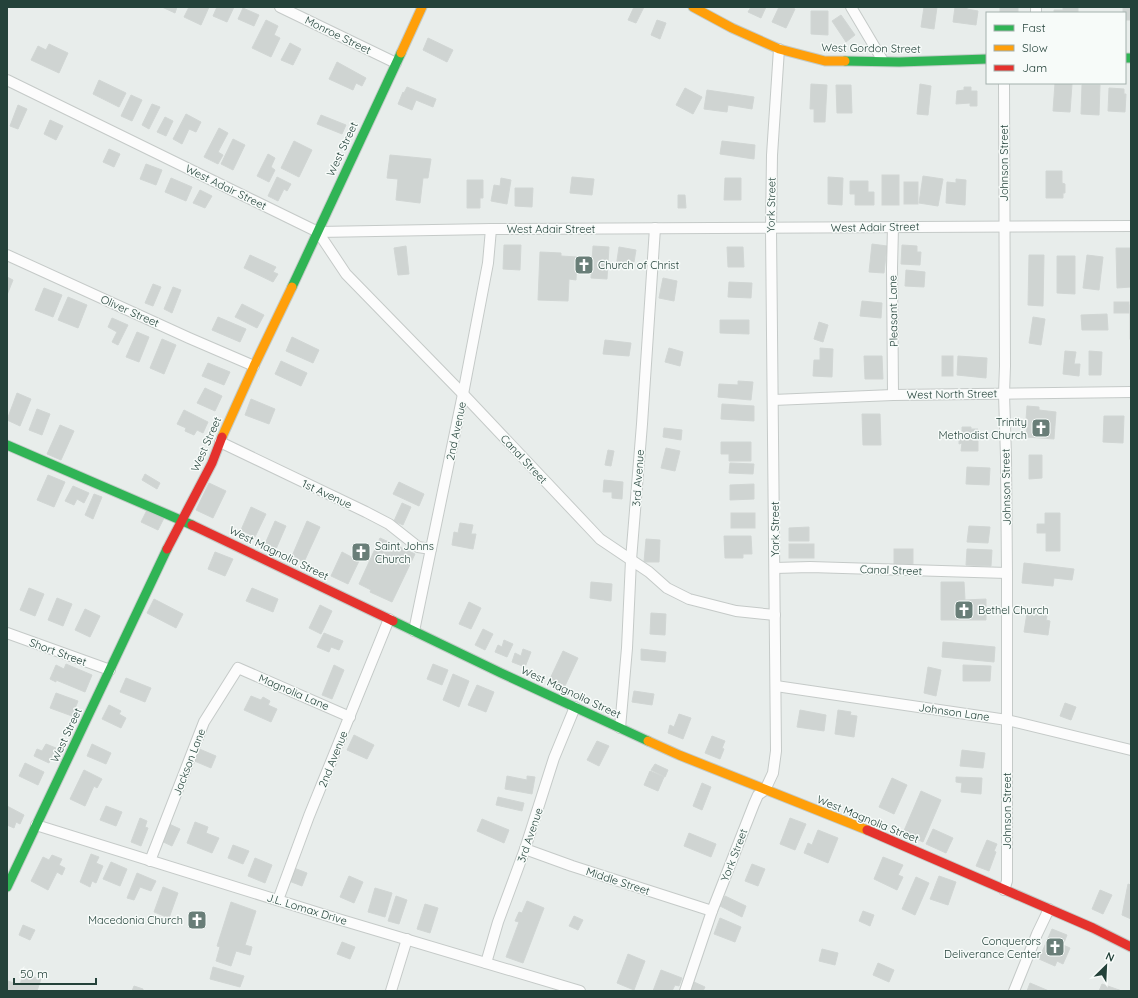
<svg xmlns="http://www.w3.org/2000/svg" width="1138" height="998" font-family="Quicksand,sans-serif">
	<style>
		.building { fill: #cfd4d2; stroke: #d1d6d4 }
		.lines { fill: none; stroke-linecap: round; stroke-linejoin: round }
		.street-casing { stroke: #c5cac8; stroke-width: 12 }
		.fast-casing { stroke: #c3cbc8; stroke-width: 11 }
		.slow-casing { stroke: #c3cbc8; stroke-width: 11 }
		.jam-casing { stroke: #c3cbc8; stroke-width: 11 }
		.street { stroke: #fcfcfc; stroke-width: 10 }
		.fast { stroke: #30b455; stroke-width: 9 }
		.slow { stroke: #ff9f0a; stroke-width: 9 }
		.jam { stroke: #e5322d; stroke-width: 9 }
		.labels { text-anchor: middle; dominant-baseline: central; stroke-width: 3; stroke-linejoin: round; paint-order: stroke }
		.street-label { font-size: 11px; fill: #24423a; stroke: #f7fbf9 }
		.poi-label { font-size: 11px; fill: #24423a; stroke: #f7fbf9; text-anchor: start }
	</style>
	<rect width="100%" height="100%" fill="#e8edeb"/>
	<g class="building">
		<polygon points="162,7 177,7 175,13"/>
		<polygon points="189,7 209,7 201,25 184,17"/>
		<polygon points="217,7 234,7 227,22 213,16"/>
		<polygon points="634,7 644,7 636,23 628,20"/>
		<polygon points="751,7 766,7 761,18 748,12"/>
		<polygon points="779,7 790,7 795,9 786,28 772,22"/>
		<polygon points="924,7 937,7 934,29 921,27"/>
		<polygon points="955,7 967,7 967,9 978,11 976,25 953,22"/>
		<rect x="1000" y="7" width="18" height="6"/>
		<polygon points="1063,7 1078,7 1078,13 1054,13 1054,10 1063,10"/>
		<polygon points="1123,7 1131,7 1131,20 1125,20 1125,13 1123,13"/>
		<polygon points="243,8 259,15 254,26 238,19"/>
		<polygon points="811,11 828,11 828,35 811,34"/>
		<polygon points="841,15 855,35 846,42 832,21"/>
		<polygon points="266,20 278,26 274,35 280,38 271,57 252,48"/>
		<polygon points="657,20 666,23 660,39 651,35"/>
		<polygon points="428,38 453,50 447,62 423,50"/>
		<polygon points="290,43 301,49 293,65 281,60"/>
		<polygon points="49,44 68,53 59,73 31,60 38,46 46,50"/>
		<polygon points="337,62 366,78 362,86 356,83 353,90 329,79"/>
		<polygon points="99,80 126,93 119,107 93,94"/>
		<polygon points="1055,83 1072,84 1070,112 1053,111"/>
		<polygon points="811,84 827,85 825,122 814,122 814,109 810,109"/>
		<polygon points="920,84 931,86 928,115 917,114"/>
		<polygon points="836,85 851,85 852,113 837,113"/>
		<polygon points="1082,85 1100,85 1099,115 1081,114"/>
		<polygon points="407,87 436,99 433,107 416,100 412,110 398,104 403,92 404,93"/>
		<polygon points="964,87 971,87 971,91 977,91 977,106 970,106 970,103 956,104 957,91 964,90"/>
		<polygon points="685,88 702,97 693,114 676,105"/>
		<polygon points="1109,88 1124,89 1124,94 1126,94 1125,112 1108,111"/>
		<polygon points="707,90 754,97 752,109 728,105 727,112 704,109"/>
		<polygon points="131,95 142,100 132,121 121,116"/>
		<polygon points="152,104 160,107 149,129 142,125"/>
		<polygon points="18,105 27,109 18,129 10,126"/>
		<polygon points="186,114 201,122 196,132 189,129 182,144 173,139"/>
		<polygon points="321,115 346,125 342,134 317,124"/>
		<polygon points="165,117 173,121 166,136 157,132"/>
		<polygon points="50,120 63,126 56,140 44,134"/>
		<polygon points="219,128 228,133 218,152 223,155 218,164 204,157"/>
		<polygon points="233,139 245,145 233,170 221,164"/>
		<polygon points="294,141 312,150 299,177 281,168"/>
		<polygon points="722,141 755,145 754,159 720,154"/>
		<polygon points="109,149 120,154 114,167 103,162"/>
		<polygon points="268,154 275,158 271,167 275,170 269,182 257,176"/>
		<polygon points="390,155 431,159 428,178 423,178 420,203 396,200 398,179 387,178"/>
		<polygon points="146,164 162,170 156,185 140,179"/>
		<polygon points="1046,171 1062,171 1062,183 1065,184 1065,193 1063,193 1063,198 1046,198"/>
		<rect x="882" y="175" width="17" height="30"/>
		<polygon points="923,176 943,179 938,206 919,203"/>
		<polygon points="277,177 291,184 287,191 284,189 278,201 268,196"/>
		<polygon points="572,177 594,179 592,195 570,193"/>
		<polygon points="828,177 843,178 842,205 828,204"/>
		<polygon points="171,178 192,187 186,201 165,192"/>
		<polygon points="501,178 511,180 507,204 491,201 494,185 500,186"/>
		<polygon points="725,178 741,178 741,200 724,200"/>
		<polygon points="956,179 966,180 965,205 946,203 947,182 956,183"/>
		<polygon points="467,180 483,180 483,198 480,198 480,208 467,208"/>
		<polygon points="850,181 868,181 868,192 874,192 874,205 855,205 855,194 850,194"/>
		<rect x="904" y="182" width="14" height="22"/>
		<polygon points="515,188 533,188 532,207 515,206"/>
		<polygon points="200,190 212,196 205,208 193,203"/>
		<polygon points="678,195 685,195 686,208 678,208"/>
		<polygon points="872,244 887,246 884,273 869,272"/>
		<polygon points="504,245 521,245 520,270 503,269"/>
		<polygon points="902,245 917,246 917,252 921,252 920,265 901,264"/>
		<polygon points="406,246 409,274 398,275 394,248"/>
		<polygon points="593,246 609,247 607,279 591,278"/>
		<polygon points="619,247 636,250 634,262 630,261 628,269 616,267"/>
		<polygon points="727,247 743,247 744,267 728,267"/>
		<polygon points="1116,248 1131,248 1131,287 1117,288"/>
		<polygon points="540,252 561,253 561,256 577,257 576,280 569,279 568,301 538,300"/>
		<polygon points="250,255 276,267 273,272 278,274 273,282 244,268"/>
		<polygon points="1029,255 1044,255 1043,306 1028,305"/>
		<polygon points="1087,255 1103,257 1099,290 1083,288"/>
		<polygon points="1057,256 1075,256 1075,294 1057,293"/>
		<polygon points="906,270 925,272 924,287 905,286"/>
		<polygon points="7,277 13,280 7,295"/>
		<polygon points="663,278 677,281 674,301 659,298"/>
		<polygon points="729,282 752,283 751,298 728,297"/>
		<polygon points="153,284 161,287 153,306 145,303"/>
		<polygon points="173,287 181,290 172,313 164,309"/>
		<polygon points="44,288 62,295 53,317 35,310"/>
		<polygon points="68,297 87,305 78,328 58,320"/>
		<polygon points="862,301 882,303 881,318 860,316"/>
		<rect x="1114" y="302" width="15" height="11"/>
		<polygon points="242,304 264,315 257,328 235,317"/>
		<rect x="1130" y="305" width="1" height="34"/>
		<polygon points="1107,314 1108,330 1082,330 1081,315"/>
		<polygon points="218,317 246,329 240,342 212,330"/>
		<polygon points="1033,317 1045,319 1041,345 1029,343"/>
		<polygon points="112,318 128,325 118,345 112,342 117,332 108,327"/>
		<polygon points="720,320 749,320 749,334 720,333"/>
		<polygon points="819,322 828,325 823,342 814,339"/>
		<polygon points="137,332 149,337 139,362 126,357"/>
		<polygon points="292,337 319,350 313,363 286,351"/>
		<polygon points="162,339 176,345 164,374 150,368"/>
		<polygon points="605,340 631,343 629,356 603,354"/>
		<polygon points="669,348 683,352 680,366 665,362"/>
		<polygon points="820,348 833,349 832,377 813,376 814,360 820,360"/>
		<polygon points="1065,351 1076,352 1074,364 1080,364 1079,376 1063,374"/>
		<polygon points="1089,351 1102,352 1101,375 1089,375"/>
		<polygon points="864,356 882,356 883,379 865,379"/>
		<rect x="942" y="356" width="11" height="20"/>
		<polygon points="958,356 987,358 986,378 957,375"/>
		<polygon points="281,361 307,373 301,386 275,374"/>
		<polygon points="208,363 230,372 224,385 202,376"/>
		<polygon points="738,381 753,382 751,400 718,397 719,384 738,385"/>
		<polygon points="205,388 222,396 215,411 197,403"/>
		<polygon points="17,393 31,399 20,426 7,420"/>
		<polygon points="251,399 275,409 269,424 245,415"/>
		<polygon points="722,404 754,406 754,421 721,419"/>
		<polygon points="1027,406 1039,407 1039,410 1056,412 1054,439 1026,437 1028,420 1026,420"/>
		<polygon points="37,409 50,414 42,435 29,430"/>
		<polygon points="184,410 208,422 203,433 197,430 194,435 185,431 186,428 177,424"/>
		<polygon points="862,414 880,414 881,445 863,445"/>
		<polygon points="1104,416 1124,416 1123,443 1103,442"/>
		<polygon points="60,425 74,431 61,460 47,454"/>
		<polygon points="962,427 971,427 971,429 978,429 978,451 961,451 962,443 959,444 959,436 962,436"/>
		<polygon points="664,428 682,430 681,440 663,437"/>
		<polygon points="721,442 751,442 751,461 729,461 729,454 721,454"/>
		<polygon points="666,448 680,451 675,471 661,468"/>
		<polygon points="608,450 614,451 611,466 605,465"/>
		<polygon points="1029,455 1042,455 1042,478 1029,479"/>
		<polygon points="730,463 754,464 753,474 729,473"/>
		<polygon points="967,467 990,468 989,485 966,484"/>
		<polygon points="145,474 160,483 157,489 142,480"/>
		<polygon points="48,475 65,482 54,507 37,500"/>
		<polygon points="604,480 623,482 622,499 612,498 612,492 603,492"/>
		<polygon points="399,482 424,494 419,506 393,494"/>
		<polygon points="209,483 226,491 213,518 196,510"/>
		<polygon points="754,484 754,499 730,500 730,485"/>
		<polygon points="73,486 89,493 84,503 77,499 74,505 65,501"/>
		<polygon points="94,494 102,497 93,519 85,515"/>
		<polygon points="402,503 411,507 403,525 394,521"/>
		<polygon points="251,507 266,514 255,537 241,530"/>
		<polygon points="147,510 164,518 158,530 141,522"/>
		<rect x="731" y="513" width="24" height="15"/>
		<polygon points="1045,513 1060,513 1060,551 1046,551 1046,533 1037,533 1037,524 1045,524"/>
		<polygon points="275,521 286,526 276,549 265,544"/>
		<polygon points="307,521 320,527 304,562 292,556"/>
		<polygon points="460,523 473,525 471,534 476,534 473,549 452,545 454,532 458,533"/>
		<polygon points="969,526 990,527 988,543 967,542"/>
		<polygon points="809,527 809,541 789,541 789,528"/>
		<polygon points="724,536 751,536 752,554 743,554 743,558 725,558"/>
		<polygon points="380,538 415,554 392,602 370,592 371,590 359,584"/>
		<polygon points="646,539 660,540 659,562 644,562"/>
		<rect x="789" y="544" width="25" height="14"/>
		<rect x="894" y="549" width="19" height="16"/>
		<polygon points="967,549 992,550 991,566 966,565"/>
		<polygon points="215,552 233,559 225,576 208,569"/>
		<polygon points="342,552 359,561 348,584 331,576"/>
		<polygon points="1024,563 1074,569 1072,580 1054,578 1053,586 1022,583"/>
		<polygon points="591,582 612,584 611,601 590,598"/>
		<polygon points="941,582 964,582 965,600 986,599 986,620 941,620"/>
		<polygon points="29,588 44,594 35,616 20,610"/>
		<polygon points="252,588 278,599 273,612 246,601"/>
		<polygon points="57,598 72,604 63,626 48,620"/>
		<polygon points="154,599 183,614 176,628 147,613"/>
		<polygon points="469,602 481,608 471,629 459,624"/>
		<polygon points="320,605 332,611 321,634 309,628"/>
		<polygon points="85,609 100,616 90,637 75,630"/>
		<polygon points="651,613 666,614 665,635 650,634"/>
		<polygon points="1027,613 1047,616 1046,620 1050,621 1048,635 1024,632"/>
		<polygon points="483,629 493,634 485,650 475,645"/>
		<polygon points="324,633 343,641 339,650 331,647 329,652 317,647"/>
		<polygon points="504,640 513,644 507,657 495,652 498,645 502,647"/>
		<polygon points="943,642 995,647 994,662 942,657"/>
		<polygon points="523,649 531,652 525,667 512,662 515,653 521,656"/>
		<polygon points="641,649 666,652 665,662 641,660"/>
		<polygon points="563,651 578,658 564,688 549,681"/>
		<polygon points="66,664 92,675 85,692 56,680 56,682 50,679 56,665 64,669"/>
		<polygon points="433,664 448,670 442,685 427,679"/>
		<polygon points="334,665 344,670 332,699 322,695"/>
		<polygon points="963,665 991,666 990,681 963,681"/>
		<polygon points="928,667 941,670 936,696 924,693"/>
		<polygon points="453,674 469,681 459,707 443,700"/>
		<polygon points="126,678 151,688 145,702 120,692"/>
		<polygon points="477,685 494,692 486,712 468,705"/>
		<polygon points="634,691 654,694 652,705 632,702"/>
		<polygon points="56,693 78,701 72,716 50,708"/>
		<polygon points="251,696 261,700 263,697 270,701 268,705 277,709 271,722 244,710"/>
		<polygon points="1065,703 1076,707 1071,720 1060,716"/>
		<polygon points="109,705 121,711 119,714 126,718 121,728 102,719"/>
		<polygon points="800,710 826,715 824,731 797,727"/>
		<polygon points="838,710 851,712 850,715 857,716 854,737 835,734"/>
		<polygon points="679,714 691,718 683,739 668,733 670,725 674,727"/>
		<polygon points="354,735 374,745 367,759 347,750"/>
		<polygon points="712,736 725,741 722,748 724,749 720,759 705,753"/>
		<polygon points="597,741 609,746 599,766 587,760"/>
		<polygon points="46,744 56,748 49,763 34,756 37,749 42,751"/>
		<polygon points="92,744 111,753 106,764 87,756"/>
		<polygon points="197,748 216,756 211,768 192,760"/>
		<polygon points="962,750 985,753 983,768 960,766"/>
		<polygon points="25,763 44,772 38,785 19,776"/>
		<polygon points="655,764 668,770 665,777 651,770"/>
		<polygon points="84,770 102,779 97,788 94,786 85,806 70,799"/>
		<polygon points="650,771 664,777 658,791 644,785"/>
		<polygon points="507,776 527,780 527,776 535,777 532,794 505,789"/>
		<polygon points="956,777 982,778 981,794 961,792 962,783 956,782"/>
		<polygon points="892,778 907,785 894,814 879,807"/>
		<polygon points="702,783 711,787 702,810 693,806"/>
		<polygon points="921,791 941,800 923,842 903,833"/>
		<polygon points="498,797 524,803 522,811 496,805"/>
		<polygon points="7,806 24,815 20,824 16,822 14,828 7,825"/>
		<polygon points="106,806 122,812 116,826 100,820"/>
		<polygon points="140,818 147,821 145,827 148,828 141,846 131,842"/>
		<polygon points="790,818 806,824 795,850 780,844"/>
		<polygon points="482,819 509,830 504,843 477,831"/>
		<polygon points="195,822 208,827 206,833 219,838 212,853 187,843"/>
		<polygon points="167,823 180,829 172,846 159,840"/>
		<polygon points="933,829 953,838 946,853 926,844"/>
		<polygon points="818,830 838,838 828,863 804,853 808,843 812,845"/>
		<polygon points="689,833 716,844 711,857 684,846"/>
		<polygon points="987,840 997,844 994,851 996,852 989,871 976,866"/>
		<polygon points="233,845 249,851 243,864 228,858"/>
		<polygon points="91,854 99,857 96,863 103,866 96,883 92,881 90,887 80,882"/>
		<polygon points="52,855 62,859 59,865 65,868 62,875 57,872 48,890 31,881 43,857 49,860"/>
		<polygon points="883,857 903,865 898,875 903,877 897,890 874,879"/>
		<polygon points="255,858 272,865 265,883 248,876"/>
		<polygon points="111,862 127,869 120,886 103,879"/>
		<polygon points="752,864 765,869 758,886 745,881"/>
		<polygon points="294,868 307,873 302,886 289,881"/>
		<polygon points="137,873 156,881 151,891 140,887 134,900 127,898"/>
		<polygon points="349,876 363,882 354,903 340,897"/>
		<polygon points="939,876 956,882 948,905 930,899"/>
		<polygon points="916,877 929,883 915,915 902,909"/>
		<polygon points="1128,884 1131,885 1131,919 1122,915"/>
		<polygon points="163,887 178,893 169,918 154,912"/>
		<polygon points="375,888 392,893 385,917 368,912"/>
		<polygon points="1100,890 1112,895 1103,914 1092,909"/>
		<polygon points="396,896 407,900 399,924 388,921"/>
		<polygon points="725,896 746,906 742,917 720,906"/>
		<polygon points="527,901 544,908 523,963 506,957 519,922 515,921 519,912 522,913"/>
		<polygon points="231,902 256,911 245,945 252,947 250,955 236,951 231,966 216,961 220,947 217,946"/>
		<polygon points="425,904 438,908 430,933 417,929"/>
		<polygon points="863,911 874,915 870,926 859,921"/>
		<polygon points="574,916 583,920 578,930 569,926"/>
		<polygon points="720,918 741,927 735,942 714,934"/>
		<polygon points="23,925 35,930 30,940 19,935"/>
		<polygon points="1052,929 1067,935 1063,945 1070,948 1063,964 1057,961 1055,966 1039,959"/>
		<polygon points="342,942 355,947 350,959 337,954"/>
		<polygon points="822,949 838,953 835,965 819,961"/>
		<polygon points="628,954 645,961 634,990 617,983"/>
		<polygon points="878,963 894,970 889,982 873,975"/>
		<polygon points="213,967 244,976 240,987 210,979"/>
		<polygon points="661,970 682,978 679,986 675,985 672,991 653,991"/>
		<polygon points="23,974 41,979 37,991 7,991 8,981 20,985"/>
		<polygon points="694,982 705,987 703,991 691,991"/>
		<polygon points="1030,983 1049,991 1027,991"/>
		<polygon points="1102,984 1122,991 1099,991"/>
		<polygon points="134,986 143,989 143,991 132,991"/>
	</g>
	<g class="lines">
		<g class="street-casing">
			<g id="street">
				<polyline points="280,7 396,63"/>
				<polyline points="851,7 883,61"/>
				<polyline points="1036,7 1036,13"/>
				<polyline points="7,80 318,232 491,229 1131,226"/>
				<polyline points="1004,83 1005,366 1004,394 1006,457 1007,573 1007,881 1004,890"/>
				<polyline points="893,227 892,268 893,395"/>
				<polyline points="318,232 346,274 463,394 600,539 649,572 667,588 689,599 736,611 775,615"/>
				<polyline points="7,255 189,338 254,366"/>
				<polyline points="773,400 893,395 1131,392"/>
				<polyline points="220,442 366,512 389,524 418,547 431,549"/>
				<polyline points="775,568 810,567 1007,573"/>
				<polyline points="414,631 463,394 488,263 491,229"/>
				<polyline points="7,633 110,670"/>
				<polyline points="776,686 1007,720 1131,750"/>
				<polyline points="620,728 627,648 631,560 642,424 655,228"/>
				<polyline points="36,825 338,919 580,991"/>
				<polyline points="525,849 572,866 712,911"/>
				<polyline points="150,861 204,722 238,668 350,717"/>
				<polyline points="278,900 309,816 389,619"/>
				<polyline points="486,963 498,922 525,849 554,758 575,707"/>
				<polyline points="391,991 407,939"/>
				<polyline points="685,991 712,911 754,804 758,795 765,790 773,773 776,751 771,229 772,155 779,49"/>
				<polyline points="1014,991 1037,934 1049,909"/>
			</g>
		</g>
		<g class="fast-casing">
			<g id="fast">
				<polyline points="1125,58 1131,58"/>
				<polyline points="845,61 899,62 987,59"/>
				<polyline points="292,287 401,53"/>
				<polyline points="7,445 192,525"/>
				<polyline points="393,621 501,673 648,741"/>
				<polyline points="7,887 167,549"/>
			</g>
		</g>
		<g class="slow-casing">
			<g id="slow">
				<polyline points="693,7 732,28 779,49 825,61 845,61"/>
				<polyline points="401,53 422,7"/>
				<polyline points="222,437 254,366 292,287"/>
				<polyline points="648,741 679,755 867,830"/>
			</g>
		</g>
		<g class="jam-casing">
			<g id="jam">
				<polyline points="192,525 393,621"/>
				<polyline points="167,549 212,463 222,437"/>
				<polyline points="867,830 1093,928 1131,947"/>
			</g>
		</g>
		<use href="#street" class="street"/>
		<use href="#fast" class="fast"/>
		<use href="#slow" class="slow"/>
		<use href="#jam" class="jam"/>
	</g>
	<defs>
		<g id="church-square" transform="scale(1)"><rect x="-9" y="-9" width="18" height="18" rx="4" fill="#697e78" stroke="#f7fbf9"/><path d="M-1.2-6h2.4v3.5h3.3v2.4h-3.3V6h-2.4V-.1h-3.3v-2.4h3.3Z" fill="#fff"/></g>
	</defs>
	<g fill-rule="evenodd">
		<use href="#church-square" x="584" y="265"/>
		<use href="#church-square" x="1041" y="428"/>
		<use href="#church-square" x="361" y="552"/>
		<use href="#church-square" x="964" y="610"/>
		<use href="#church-square" x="197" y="920"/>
		<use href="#church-square" x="1055" y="947"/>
	</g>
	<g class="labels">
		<g class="street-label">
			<text transform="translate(338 35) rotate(26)">Monroe Street</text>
			<text transform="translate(871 48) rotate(1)">West Gordon Street</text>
			<text transform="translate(342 149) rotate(-65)">West Street</text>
			<text transform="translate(1004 163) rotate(-90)">Johnson Street</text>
			<text transform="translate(226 187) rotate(26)">West Adair Street</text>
			<text transform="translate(771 205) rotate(-89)">York Street</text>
			<text transform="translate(875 227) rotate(-1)">West Adair Street</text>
			<text x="551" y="229">West Adair Street</text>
			<text transform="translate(130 311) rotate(24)">Oliver Street</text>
			<text transform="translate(893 311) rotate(-91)">Pleasant Lane</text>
			<text transform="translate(952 394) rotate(-1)">West North Street</text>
			<text transform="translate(456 431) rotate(-78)">2nd Avenue</text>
			<text transform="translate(206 444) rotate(-66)">West Street</text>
			<text transform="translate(524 459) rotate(47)">Canal Street</text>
			<text transform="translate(638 478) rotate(-86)">3rd Avenue</text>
			<text transform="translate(1006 487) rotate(-91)">Johnson Street</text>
			<text transform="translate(327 494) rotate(25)">1st Avenue</text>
			<text transform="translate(775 529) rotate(-90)">York Street</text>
			<text transform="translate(279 553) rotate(26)">West Magnolia Street</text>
			<text transform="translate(891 570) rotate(2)">Canal Street</text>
			<text transform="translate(58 652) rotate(20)">Short Street</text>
			<text transform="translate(294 692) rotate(23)">Magnolia Lane</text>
			<text transform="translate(571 692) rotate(25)">West Magnolia Street</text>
			<text transform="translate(954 712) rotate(8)">Johnson Lane</text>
			<text transform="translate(66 735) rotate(-65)">West Street</text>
			<text transform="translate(333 759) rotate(-68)">2nd Avenue</text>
			<text transform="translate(189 762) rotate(-69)">Jackson Lane</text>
			<text transform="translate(1007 811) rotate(-90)">Johnson Street</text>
			<text transform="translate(868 819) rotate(22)">West Magnolia Street</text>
			<text transform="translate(530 835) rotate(-71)">3rd Avenue</text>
			<text transform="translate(734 855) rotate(-69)">York Street</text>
			<text transform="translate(618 881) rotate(18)">Middle Street</text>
			<text transform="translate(307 909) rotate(17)">J.L. Lomax Drive</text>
		</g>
		<g class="poi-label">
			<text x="598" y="265">Church of Christ</text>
			<text x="1027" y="422" text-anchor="end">Trinity<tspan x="1027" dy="13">Methodist Church</tspan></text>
			<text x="375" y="546">Saint Johns<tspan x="375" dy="13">Church</tspan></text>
			<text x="978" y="610">Bethel Church</text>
			<text x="183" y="920" text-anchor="end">Macedonia Church</text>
			<text x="1041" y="941" text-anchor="end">Conquerors<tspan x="1041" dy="13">Deliverance Center</tspan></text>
		</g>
	</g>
	<rect width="1138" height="998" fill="none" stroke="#24423a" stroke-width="16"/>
	<rect x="986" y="12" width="140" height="72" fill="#f7fbf9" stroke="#a3b1ad"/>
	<rect x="994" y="25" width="20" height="6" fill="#30b455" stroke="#a3b1ad"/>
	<text x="1022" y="32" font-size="12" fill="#24423a">Fast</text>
	<rect x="994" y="45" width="20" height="6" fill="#ff9f0a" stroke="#a3b1ad"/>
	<text x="1022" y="52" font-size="12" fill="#24423a">Slow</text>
	<rect x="994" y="65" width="20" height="6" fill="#e5322d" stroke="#a3b1ad"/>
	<text x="1022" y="72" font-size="12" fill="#24423a">Jam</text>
	<g transform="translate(1106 966) rotate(24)" stroke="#f7fbf9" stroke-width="3" paint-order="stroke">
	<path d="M0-3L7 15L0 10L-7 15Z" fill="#24423a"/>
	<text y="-6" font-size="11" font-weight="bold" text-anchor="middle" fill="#24423a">N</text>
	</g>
	<path d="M14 978v6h82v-6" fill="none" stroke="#24423a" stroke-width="2"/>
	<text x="20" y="978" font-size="12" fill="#24423a" stroke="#f7fbf9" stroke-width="3" paint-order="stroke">50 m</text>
</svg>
